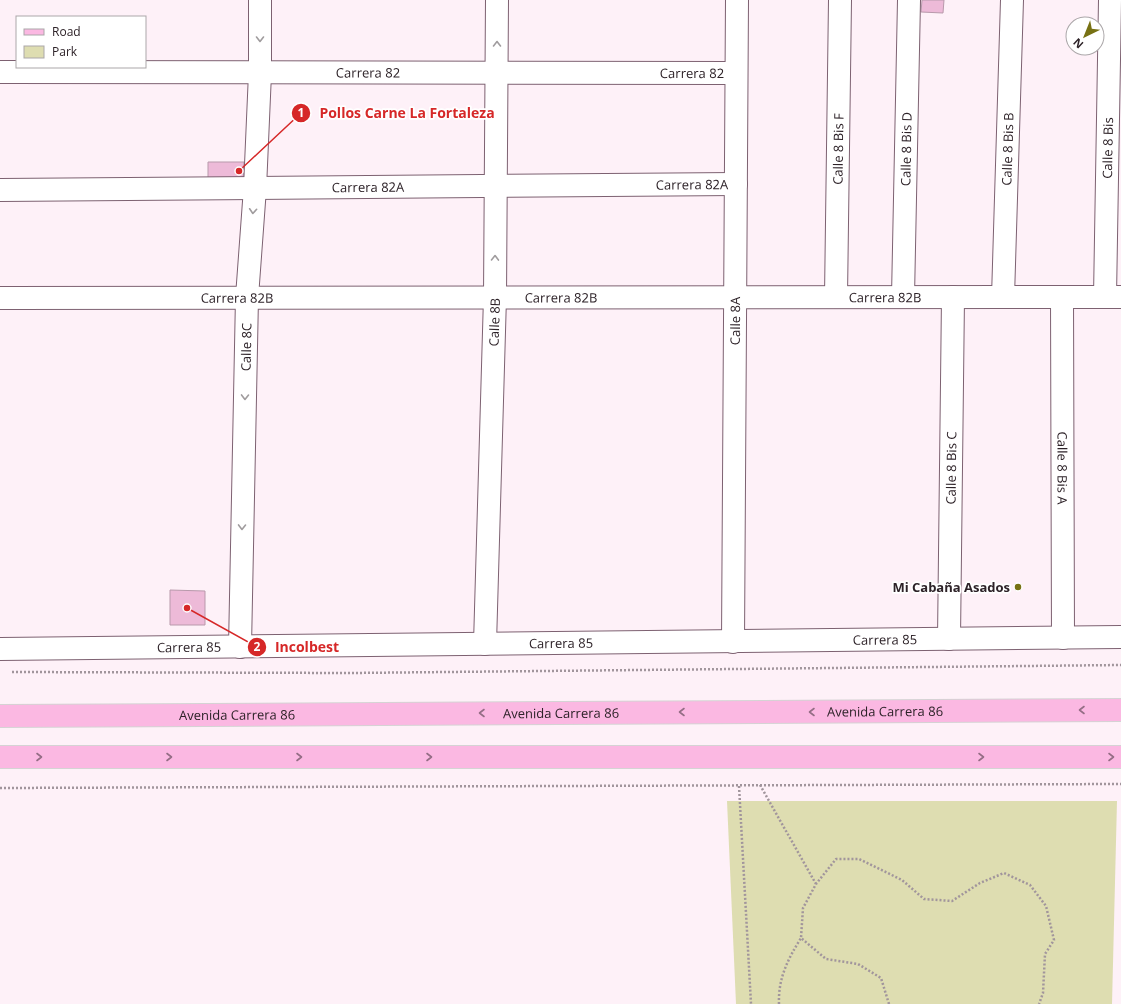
<svg xmlns="http://www.w3.org/2000/svg" width="1121" height="1004" font-family="'Open Sans',sans-serif">
	<style>
		.green { fill: #deddb1 }
		.building { fill: #edbad8; stroke: #b899ab }
		.lines { fill: none; stroke-linecap: round; stroke-linejoin: round }
		.minor-casing { stroke: #7d6171; stroke-width: 24 }
		.major-casing { stroke: #d5d3d4; stroke-width: 24 }
		.path { stroke: #a1959c; stroke-width: 2.5; stroke-dasharray: 2 2; stroke-linecap: butt }
		.minor { stroke: #fff; stroke-width: 22 }
		.major { stroke: #fbb8e2; stroke-width: 22 }
		.oneway { stroke: #a09c9e }
		.oneway2 { stroke: #946d85 }
		.poi-dot { fill: #777113; stroke: #fff; stroke-width: 1.5 }
		.labels { text-anchor: middle; dominant-baseline: central; stroke-width: 3.5; stroke-linejoin: round; paint-order: stroke }
		.street-label { font-size: 13px; fill: #2d2228; stroke: #fff }
		.poi-label { font-size: 13px; font-weight: bold; fill: #2d2228; stroke: #fff; text-anchor: end }
		.leader { fill: none; stroke: #d62828; stroke-width: 1.5 }
		.callout-dot { fill: #d62828; stroke: #fff; stroke-width: 1.5 }
		.mark-label { font-size: 12px; text-anchor: middle; font-weight: bold; fill: #fff }
		.callout-label { font-size: 14px; text-anchor: middle; font-weight: bold; fill: #d62828; stroke: #fff; stroke-width: 3.5; stroke-linejoin: round; paint-order: stroke }
	</style>
	<rect width="100%" height="100%" fill="#fef1f8"/>
	<polygon class="green" points="727,801 1117,801 1112,1004 736,1004"/>
	<g class="building">
		<polygon points="922,0 944,0 943,13 921,12"/>
		<polygon points="208,162 244,162 243,181 208,181"/>
		<polygon points="170,590 205,591 205,625 170,625"/>
	</g>
	<g class="lines">
		<g class="minor-casing">
			<g id="minor">
				<path id="s1" d="M0,72L736,73"/>
				<path id="s2" d="M0,190L736,184"/>
				<path id="s3" d="M836,297L840,0"/>
				<path id="s4" d="M903,297L909,0"/>
				<path id="s5" d="M1003,297L1012,0"/>
				<path id="s6" d="M1062,297L1063,638"/>
				<path id="s7" d="M1105,297L1110,0"/>
				<path id="s8" d="M0,298L1121,297"/>
				<path id="s9" d="M949,639L953,297"/>
				<path id="s10" d="M733,642L737,0"/>
				<path id="s11" d="M485,644L495,297L497,0"/>
				<path id="s12" d="M240,647L247,297L255,188L260,73V0"/>
				<path id="s13" d="M0,649L1121,637"/>
			</g>
		</g>
		<g class="major-casing">
			<g id="major">
				<path id="s14" d="M0,716L1121,710"/>
				<polyline points="0,757 1121,757"/>
			</g>
		</g>
		<g class="path">
			<polyline points="12,672 351,673 1121,665"/>
			<polyline points="760,785 816,884"/>
			<polyline points="739,786 751,1004"/>
			<polyline points="0,788 1121,784"/>
			<path d="M779,1004C778,978 788,959 801,938"/>
			<polyline points="889,1004 881,978 858,964 826,959 801,938 803,908 816,884 836,859 859,859 902,880 924,899 952,901 980,883 1004,873 1030,885 1046,906 1054,940 1045,954 1043,993 1039,1004"/>
		</g>
		<use href="#minor" class="minor"/>
		<use href="#major" class="major"/>
	</g>
	<defs><path id="oneway-chevron" d="M-2-3.5L2.5 0L-2 3.5" fill="none" stroke-width="1.6" stroke-linecap="round" stroke-linejoin="round"/></defs>
	<g class="oneway">
		<use href="#oneway-chevron" transform="translate(260 39) rotate(90)"/>
		<use href="#oneway-chevron" transform="translate(497 44) rotate(-90)"/>
		<use href="#oneway-chevron" transform="translate(253 211) rotate(94)"/>
		<use href="#oneway-chevron" transform="translate(495 258) rotate(-89)"/>
		<use href="#oneway-chevron" transform="translate(245 397) rotate(91)"/>
		<use href="#oneway-chevron" transform="translate(242 527) rotate(91)"/>
	</g>
	<g class="oneway2">
		<use href="#oneway-chevron" transform="translate(1082 710) rotate(180)"/>
		<use href="#oneway-chevron" transform="translate(682 712) rotate(180)"/>
		<use href="#oneway-chevron" transform="translate(812 712) rotate(180)"/>
		<use href="#oneway-chevron" transform="translate(482 713) rotate(180)"/>
		<use href="#oneway-chevron" transform="translate(39 757)"/>
		<use href="#oneway-chevron" transform="translate(169 757)"/>
		<use href="#oneway-chevron" transform="translate(299 757)"/>
		<use href="#oneway-chevron" transform="translate(429 757)"/>
		<use href="#oneway-chevron" transform="translate(981 757)"/>
		<use href="#oneway-chevron" transform="translate(1111 757)"/>
	</g>
	<circle class="poi-dot" cx="1018" cy="587" r="4"/>
	<g class="labels">
		<g class="street-label">
			<text stroke="none"><textPath href="#s1" startOffset="368">Carrera 82</textPath></text>
			<text stroke="none"><textPath href="#s1" startOffset="692">Carrera 82</textPath></text>
			<text stroke="none"><textPath href="#s3" startOffset="148">Calle 8 Bis F</textPath></text>
			<text stroke="none"><textPath href="#s4" startOffset="148">Calle 8 Bis D</textPath></text>
			<text stroke="none"><textPath href="#s5" startOffset="148">Calle 8 Bis B</textPath></text>
			<text stroke="none"><textPath href="#s7" startOffset="149">Calle 8 Bis</textPath></text>
			<text stroke="none"><textPath href="#s2" startOffset="692">Carrera 82A</textPath></text>
			<text stroke="none"><textPath href="#s2" startOffset="368">Carrera 82A</textPath></text>
			<text stroke="none"><textPath href="#s8" startOffset="237">Carrera 82B</textPath></text>
			<text stroke="none"><textPath href="#s8" startOffset="561">Carrera 82B</textPath></text>
			<text stroke="none"><textPath href="#s8" startOffset="885">Carrera 82B</textPath></text>
			<text stroke="none"><textPath href="#s10" startOffset="321">Calle 8A</textPath></text>
			<text stroke="none"><textPath href="#s11" startOffset="322">Calle 8B</textPath></text>
			<text stroke="none"><textPath href="#s12" startOffset="300">Calle 8C</textPath></text>
			<text stroke="none"><textPath href="#s9" startOffset="171">Calle 8 Bis C</textPath></text>
			<text stroke="none"><textPath href="#s6" startOffset="171">Calle 8 Bis A</textPath></text>
			<text stroke="none"><textPath href="#s13" startOffset="885">Carrera 85</textPath></text>
			<text stroke="none"><textPath href="#s13" startOffset="561">Carrera 85</textPath></text>
			<text stroke="none"><textPath href="#s13" startOffset="189">Carrera 85</textPath></text>
			<text stroke="none"><textPath href="#s14" startOffset="885">Avenida Carrera 86</textPath></text>
			<text stroke="none"><textPath href="#s14" startOffset="561">Avenida Carrera 86</textPath></text>
			<text stroke="none"><textPath href="#s14" startOffset="237">Avenida Carrera 86</textPath></text>
		</g>
		<g class="poi-label">
			<text x="1010" y="587">Mi Cabaña Asados</text>
		</g>
	</g>
	<path class="leader" d="M239 171L301 113M187 608L257 647"/>
	<g class="callout-dot">
		<circle cx="239" cy="171" r="4"/>
		<circle cx="187" cy="608" r="4"/>
		<circle cx="301" cy="113" r="10"/>
		<circle cx="257" cy="647" r="10"/>
	</g>
	<g class="mark-label">
		<text x="301" y="117">1</text>
		<text x="257" y="651">2</text>
	</g>
	<g class="callout-label">
		<text x="407" y="118">Pollos Carne La Fortaleza</text>
		<text x="307" y="652">Incolbest</text>
	</g>
	<rect x="16" y="16" width="130" height="52" fill="#ffffff" stroke="#aba7a9"/>
	<rect x="24" y="29" width="20" height="6" fill="#fbb8e2" stroke="#aba7a9"/>
	<text x="52" y="36" font-size="12" fill="#2d2228">Road</text>
	<rect x="24" y="46" width="20" height="12" fill="#deddb1" stroke="#aba7a9"/>
	<text x="52" y="56" font-size="12" fill="#2d2228">Park</text>
	<g transform="translate(1085 36) rotate(223)"><circle r="19" fill="#ffffff" stroke="#aba7a9"/>
	<path d="M0-3L7 15L0 10L-7 15Z" fill="#777113"/>
	<text y="-6" font-size="11" font-weight="bold" text-anchor="middle" fill="#2d2228">N</text>
	</g>
</svg>
